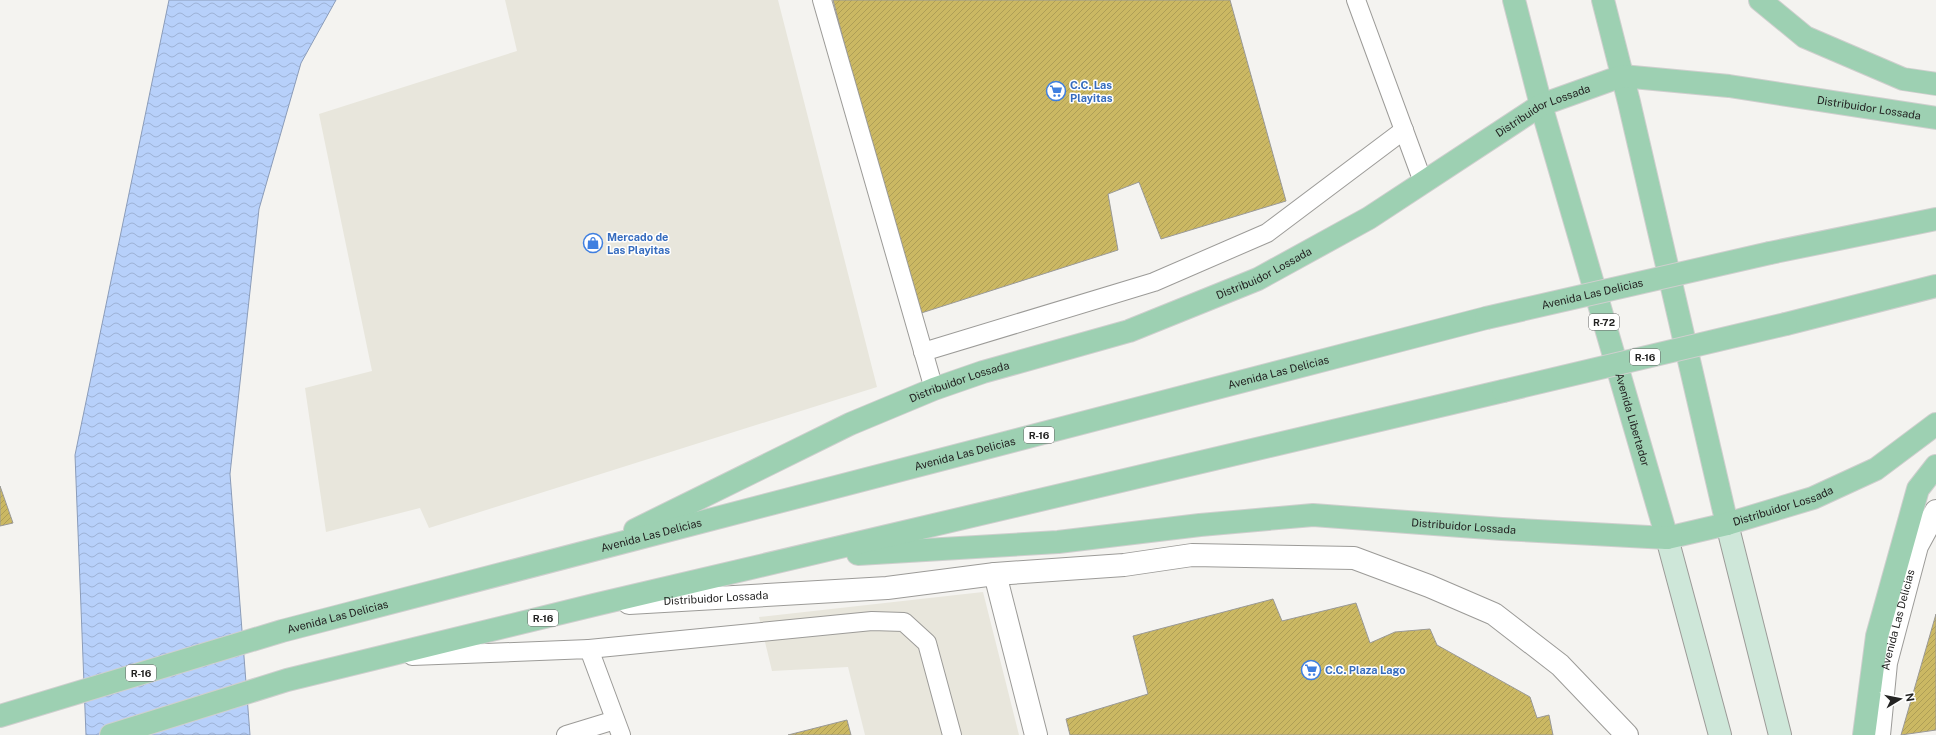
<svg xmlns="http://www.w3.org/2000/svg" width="1936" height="735" font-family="'Public Sans',sans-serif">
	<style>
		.built { fill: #e8e6dc }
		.water { fill: url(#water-waves); stroke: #8b9cb9 }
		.building { fill: url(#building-hatch); stroke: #9a9996 }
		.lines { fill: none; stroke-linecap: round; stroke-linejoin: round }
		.service-casing { stroke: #9c9b98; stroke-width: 20 }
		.minor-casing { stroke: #9c9b98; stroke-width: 24 }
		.secondary-casing { stroke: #9c9b98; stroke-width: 24 }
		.primary-casing { stroke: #cfcfce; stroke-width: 24 }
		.service { stroke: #fff; stroke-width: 18 }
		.minor { stroke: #fff; stroke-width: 22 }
		.secondary { stroke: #cee7d9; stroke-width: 22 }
		.primary { stroke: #9dd0b2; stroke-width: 22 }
		.primary-bridge-casing { stroke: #cfcfce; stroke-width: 24; stroke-linecap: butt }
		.primary-bridge { stroke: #9dd0b2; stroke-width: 22 }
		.labels { text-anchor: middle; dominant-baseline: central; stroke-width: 3; stroke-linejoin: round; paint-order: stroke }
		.shield { fill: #fff; stroke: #656564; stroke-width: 1 }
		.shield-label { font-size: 10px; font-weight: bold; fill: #232322 }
		.shop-label { font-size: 11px; font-weight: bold; fill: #366cbe; stroke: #fff; text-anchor: start }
		.street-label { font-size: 11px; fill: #232322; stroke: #fff }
	</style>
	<defs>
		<pattern id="water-waves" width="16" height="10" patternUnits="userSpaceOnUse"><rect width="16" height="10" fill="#b7d0fa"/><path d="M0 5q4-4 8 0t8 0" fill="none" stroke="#9db2d6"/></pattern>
		<pattern id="building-hatch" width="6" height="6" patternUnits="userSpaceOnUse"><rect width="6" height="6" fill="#cbb863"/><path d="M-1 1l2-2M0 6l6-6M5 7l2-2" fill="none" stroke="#ae9e56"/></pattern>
	</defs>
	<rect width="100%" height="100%" fill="#f4f3f0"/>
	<g class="built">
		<polygon points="505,0 778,0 877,387 429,528 420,508 326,532 305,388 372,371 319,114 517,51"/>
		<polygon points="983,592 1019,735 865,735 848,667 772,671 759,617"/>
	</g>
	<polygon class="water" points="169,0 336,0 301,63 259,209 230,474 250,735 86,735 75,455"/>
	<g class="building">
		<polygon points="833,0 1230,0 1286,201 1161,239 1139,182 1108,194 1118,250 915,315"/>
		<polygon points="0,486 13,523 0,526"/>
		<polygon points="1273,599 1282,621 1356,603 1370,643 1395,632 1430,629 1437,645 1530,697 1537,718 1549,715 1553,735 1070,735 1066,719 1148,694 1133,636"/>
		<polygon points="1936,614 1936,730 1901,735"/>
		<polygon points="847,720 851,735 788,735"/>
	</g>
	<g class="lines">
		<g class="service-casing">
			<g id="service">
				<polyline points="822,0 934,389"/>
				<polyline points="1356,0 1423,182"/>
				<polyline points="923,352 1154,282 1267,233 1404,130"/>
				<polyline points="589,649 872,621 904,622 927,643 952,735"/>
				<polyline points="412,656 589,649 621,735"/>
				<polyline points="566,735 615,720"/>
			</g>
		</g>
		<g class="minor-casing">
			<g id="minor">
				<polyline points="995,574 1036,735"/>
				<path id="s1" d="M629,603L887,588L995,574L1124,565L1192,555L1354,558L1429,586L1494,614L1560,665L1627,735"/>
				<path id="s2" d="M1879,735L1886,663L1917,546L1936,511"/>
			</g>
		</g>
		<g class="secondary-casing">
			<g id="secondary">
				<polyline points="1727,524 1780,735"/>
				<polyline points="1667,538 1720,735"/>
			</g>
		</g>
		<g class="primary-casing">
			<g id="primary">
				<path id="s3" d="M1514,0L1541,105L1667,538"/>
				<polyline points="1603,0 1629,102 1727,524"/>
				<polyline points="1760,0 1805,37 1903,79 1936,84"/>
				<polyline points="1770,253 1936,219"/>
				<polyline points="1786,324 1936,286"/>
				<path id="s4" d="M635,530L850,424L934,389L983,372L1129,331L1258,279L1369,218L1541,105L1622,76L1729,86L1936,118"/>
				<path id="s5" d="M858,554L1058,542L1200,525L1313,515L1502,529L1667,538L1727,524L1813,498L1876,469L1936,424"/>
				<path id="s6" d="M0,716L282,631L1486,318"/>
				<polyline points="111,735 287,680 594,605 1503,391"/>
				<polyline points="1864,735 1877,636 1918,489 1936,466"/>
			</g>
		</g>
		<use href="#service" class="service"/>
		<use href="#minor" class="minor"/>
		<use href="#secondary" class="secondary"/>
		<use href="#primary" class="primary"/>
		<g class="primary-bridge-casing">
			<g id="primary-bridge">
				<path id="s7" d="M1486,318L1770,253"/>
				<polyline points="1503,391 1786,324"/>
			</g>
		</g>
		<use href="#primary-bridge" class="primary-bridge"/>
	</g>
	<defs>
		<g id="supermarket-ring" transform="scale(1)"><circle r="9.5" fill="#fff" stroke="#3f7fe0" stroke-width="1.5"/><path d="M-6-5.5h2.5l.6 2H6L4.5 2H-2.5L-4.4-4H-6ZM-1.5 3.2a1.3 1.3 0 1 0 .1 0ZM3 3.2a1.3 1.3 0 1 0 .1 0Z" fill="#3f7fe0"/></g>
		<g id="shop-ring" transform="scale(1)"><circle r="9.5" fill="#fff" stroke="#3f7fe0" stroke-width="1.5"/><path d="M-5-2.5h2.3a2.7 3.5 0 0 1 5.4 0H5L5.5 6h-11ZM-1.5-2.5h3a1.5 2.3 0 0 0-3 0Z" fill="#3f7fe0"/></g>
	</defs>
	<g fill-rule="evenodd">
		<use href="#supermarket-ring" x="1056" y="91"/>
		<use href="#shop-ring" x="593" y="243"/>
		<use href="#supermarket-ring" x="1311" y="670"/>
	</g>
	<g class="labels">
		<g class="shield">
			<rect x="1589" y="314" width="30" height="16" rx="3"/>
			<rect x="1630" y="349" width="30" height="16" rx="3"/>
			<rect x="1024" y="427" width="30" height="16" rx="3"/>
			<rect x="528" y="610" width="30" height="16" rx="3"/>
			<rect x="126" y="665" width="30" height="16" rx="3"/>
		</g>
		<g class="shield-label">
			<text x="1604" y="322">R-72</text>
			<text x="1645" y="357">R-16</text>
			<text x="1039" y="435">R-16</text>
			<text x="543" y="618">R-16</text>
			<text x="141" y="673">R-16</text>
		</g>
		<g class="shop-label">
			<text x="1070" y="85">C.C. Las<tspan x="1070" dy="13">Playitas</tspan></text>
			<text x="607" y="237">Mercado de<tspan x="607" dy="13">Las Playitas</tspan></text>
			<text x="1325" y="670">C.C. Plaza Lago</text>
		</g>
		<g class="street-label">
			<text stroke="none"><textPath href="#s4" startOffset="1341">Distribuidor Lossada</textPath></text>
			<text stroke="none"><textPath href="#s4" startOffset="1005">Distribuidor Lossada</textPath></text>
			<text stroke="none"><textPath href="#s4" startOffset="681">Distribuidor Lossada</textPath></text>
			<text stroke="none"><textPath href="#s7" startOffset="109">Avenida Las Delicias</textPath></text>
			<text stroke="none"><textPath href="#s6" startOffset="1324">Avenida Las Delicias</textPath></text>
			<text stroke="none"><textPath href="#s4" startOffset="357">Distribuidor Lossada</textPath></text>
			<text stroke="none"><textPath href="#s3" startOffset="436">Avenida Libertador</textPath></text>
			<text stroke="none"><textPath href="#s6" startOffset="1000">Avenida Las Delicias</textPath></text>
			<text stroke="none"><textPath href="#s5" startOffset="932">Distribuidor Lossada</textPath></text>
			<text stroke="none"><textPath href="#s5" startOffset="608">Distribuidor Lossada</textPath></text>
			<text stroke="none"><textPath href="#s6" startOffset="676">Avenida Las Delicias</textPath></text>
			<text stroke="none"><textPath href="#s1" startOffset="87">Distribuidor Lossada</textPath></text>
			<text stroke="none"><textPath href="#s6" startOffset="352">Avenida Las Delicias</textPath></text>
			<text stroke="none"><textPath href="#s2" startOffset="117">Avenida Las Delicias</textPath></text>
		</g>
	</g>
	<g transform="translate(1900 699) rotate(80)" stroke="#ffffff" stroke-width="3" paint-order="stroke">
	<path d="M0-3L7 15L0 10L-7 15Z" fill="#232322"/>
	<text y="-6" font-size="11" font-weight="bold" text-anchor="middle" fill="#232322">N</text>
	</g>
</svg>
